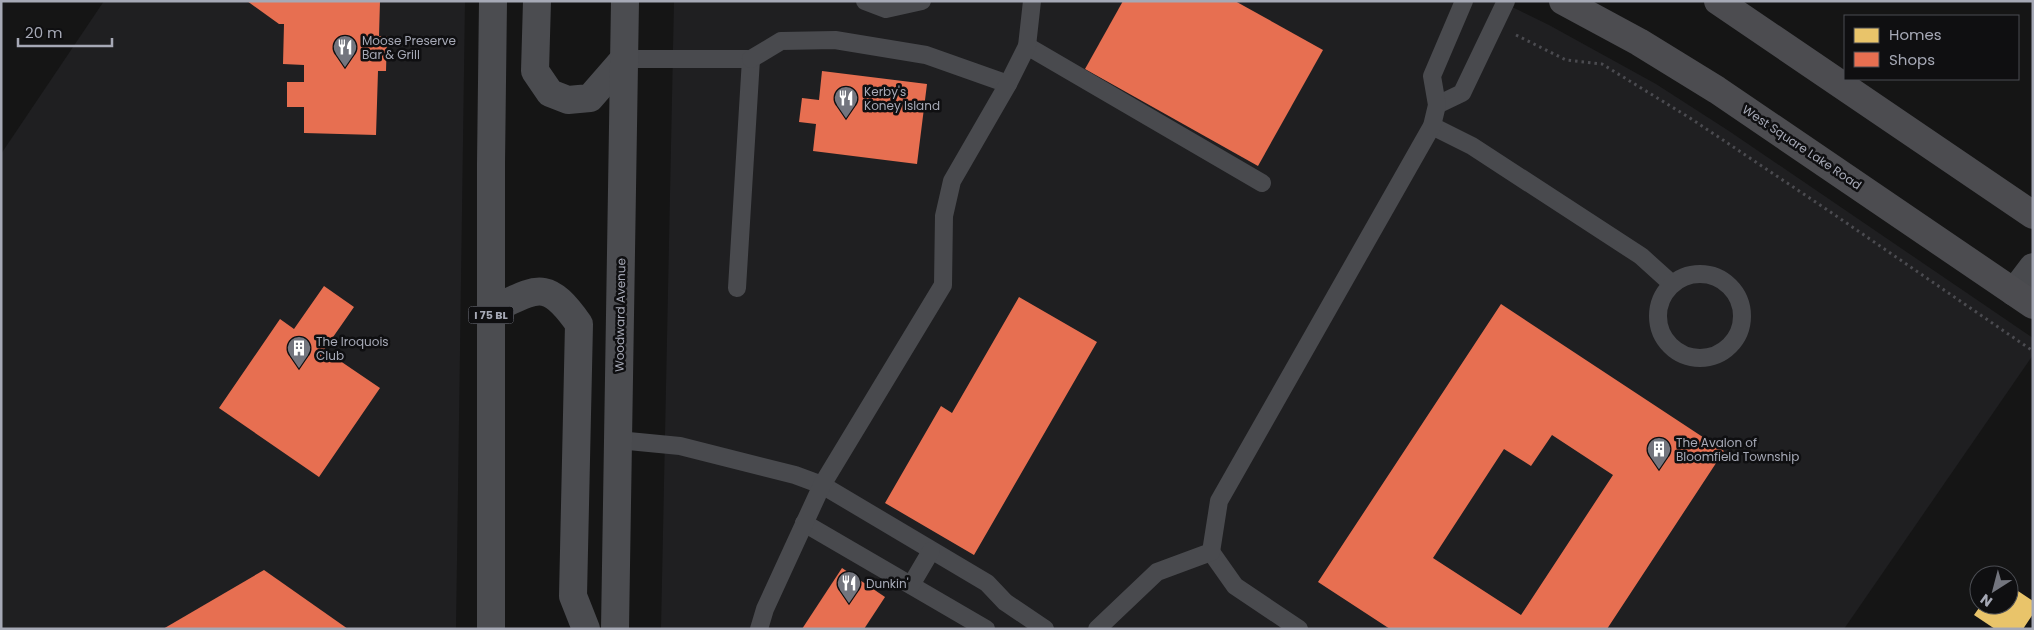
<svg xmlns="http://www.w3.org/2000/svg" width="2034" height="630" font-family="Poppins,sans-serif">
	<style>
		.built { fill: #1f1f21 }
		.homes { fill: #e9c46a }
		.shops { fill: #e76f51; fill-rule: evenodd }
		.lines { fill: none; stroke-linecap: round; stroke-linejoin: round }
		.path { stroke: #4b4b50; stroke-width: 3; stroke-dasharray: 2.5 4; stroke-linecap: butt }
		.service { stroke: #494a4e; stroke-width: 18 }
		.minor { stroke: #494a4e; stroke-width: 28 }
		.primary { stroke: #4b4c50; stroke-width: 28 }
		.trunk { stroke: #4c4c50; stroke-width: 28 }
		.labels { text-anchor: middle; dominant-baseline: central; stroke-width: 5; stroke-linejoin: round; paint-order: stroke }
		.shield { fill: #0f0f11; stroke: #797b84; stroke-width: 1 }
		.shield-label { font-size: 11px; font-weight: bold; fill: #a6a9b6 }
		.poi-label { font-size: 12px; fill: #a6a9b6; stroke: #0f0f11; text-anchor: start }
		.street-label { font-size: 12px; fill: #a6a9b6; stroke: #0f0f11 }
	</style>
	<rect width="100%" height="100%" fill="#151515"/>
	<g class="built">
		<polygon points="104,1 465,1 456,629 1,629 1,154"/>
		<polygon points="674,1 1500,1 1549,25 1656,84 1729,131 2033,338 2033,355 1844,629 661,629"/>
	</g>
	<polygon class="homes" points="2009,585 2033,601 2033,614 2023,629 1995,629 1974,615 1981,605 2009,605"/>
	<g class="shops">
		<polygon points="247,1 380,1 379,36 387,36 386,71 378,71 376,135 304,133 304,107 287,107 287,82 304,82 304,65 283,64 284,24 279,24"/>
		<polygon points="1123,1 1235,1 1323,50 1258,166 1085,69"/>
		<polygon points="822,71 927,84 917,164 813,151 816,124 799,122 802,98 819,100"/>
		<polygon points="324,286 354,307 324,350 380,388 319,477 219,408 280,319 294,329"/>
		<polygon points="1019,297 1097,342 974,555 885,503 941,406 952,413"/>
		<path d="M1501,304L1724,451L1607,629H1390L1318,582ZM1552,435L1613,475L1521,615L1433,558L1504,449L1531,466Z"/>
		<polygon points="842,568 885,597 864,629 802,629"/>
		<polygon points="264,570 348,629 163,629"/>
	</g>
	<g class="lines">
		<polyline class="path" points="1516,35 1566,60 1602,64 1690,118 1829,211 2033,351"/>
		<g class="service">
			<polyline points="865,1 886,9 922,1"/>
			<polyline points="1027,46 1262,183"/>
			<polyline points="624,59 751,59 737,288"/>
			<polyline points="751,59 781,41 835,40 926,55 1008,84"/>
			<polyline points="1437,105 1462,93 1506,1"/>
			<polyline points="1432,126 1472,146 1641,256 1672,284"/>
			<circle cx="1700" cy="316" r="42"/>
			<polyline points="618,440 680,446 795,475 822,485 987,583 1005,602 1045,629"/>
			<polyline points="804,523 986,629"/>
			<polyline points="1211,552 1235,586 1299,629"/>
			<polyline points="911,585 931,551"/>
			<polyline points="759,629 765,609 822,485 943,285 944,216 952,181 1008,84 1027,46 1032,1"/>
			<polyline points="1097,629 1157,572 1211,552 1219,501 1432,126 1437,105 1432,76 1464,1"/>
		</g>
		<polyline class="minor" points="2014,292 2033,267"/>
		<g class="primary">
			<polyline points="537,1 535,71 550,93 568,100 590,98 624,59"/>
			<path d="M491,310C537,289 546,277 579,324L573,596L586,629"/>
			<polyline points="491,629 491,163 493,1"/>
			<polyline points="615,629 625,1"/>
		</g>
		<g class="trunk">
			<polyline points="1563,1 1639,42 1717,90 2033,305"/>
			<polyline points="1718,1 2033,215"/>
		</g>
	</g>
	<defs>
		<g id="restaurant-pin" transform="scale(1.25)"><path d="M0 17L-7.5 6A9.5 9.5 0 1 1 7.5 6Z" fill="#73757e" stroke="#0f0f11"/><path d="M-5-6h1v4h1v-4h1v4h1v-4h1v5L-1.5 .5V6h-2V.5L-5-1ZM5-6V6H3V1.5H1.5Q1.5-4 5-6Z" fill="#fff"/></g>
		<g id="building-pin" transform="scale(1.25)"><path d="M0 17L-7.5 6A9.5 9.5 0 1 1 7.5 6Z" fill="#73757e" stroke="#0f0f11"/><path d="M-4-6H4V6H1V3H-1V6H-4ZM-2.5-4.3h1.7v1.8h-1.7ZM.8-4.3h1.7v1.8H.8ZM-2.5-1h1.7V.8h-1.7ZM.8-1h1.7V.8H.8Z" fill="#fff"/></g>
	</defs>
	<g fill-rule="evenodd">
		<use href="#restaurant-pin" x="345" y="47"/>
		<use href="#restaurant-pin" x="846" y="98"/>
		<use href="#building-pin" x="299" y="348"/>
		<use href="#building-pin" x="1659" y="449"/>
		<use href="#restaurant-pin" x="849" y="583"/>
	</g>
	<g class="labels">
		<rect class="shield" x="468.5" y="306.5" width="45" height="17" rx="4"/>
		<g class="shield-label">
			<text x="491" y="315">I 75 BL</text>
		</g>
		<g class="poi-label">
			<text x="362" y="40">Moose Preserve<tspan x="362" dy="14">Bar &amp; Grill</tspan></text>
			<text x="864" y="91">Kerby's<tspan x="864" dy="14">Koney Island</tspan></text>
			<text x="316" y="341">The Iroquois<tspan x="316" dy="14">Club</tspan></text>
			<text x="1676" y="442">The Avalon of<tspan x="1676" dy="14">Bloomfield Township</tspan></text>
			<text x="866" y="583">Dunkin'</text>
		</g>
		<g class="street-label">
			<text transform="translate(1802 147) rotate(34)">West Square Lake Road</text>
			<text transform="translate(620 315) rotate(-89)">Woodward Avenue</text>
		</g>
	</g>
	<rect width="2034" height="630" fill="none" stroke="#a6a9b6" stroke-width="5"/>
	<rect x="1844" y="15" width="175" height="65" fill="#0f0f11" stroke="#4b4d53"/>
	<rect x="1854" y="28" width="25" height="15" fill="#e9c46a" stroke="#4b4d53"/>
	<text x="1889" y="40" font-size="15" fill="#a6a9b6">Homes</text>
	<rect x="1854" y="52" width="25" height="15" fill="#e76f51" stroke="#4b4d53"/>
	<text x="1889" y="65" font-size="15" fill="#a6a9b6">Shops</text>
	<g transform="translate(1994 590) rotate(216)"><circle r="24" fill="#0f0f11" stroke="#4b4d53"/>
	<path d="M0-4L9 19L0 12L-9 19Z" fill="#73757e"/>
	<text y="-8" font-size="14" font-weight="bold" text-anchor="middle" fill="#a6a9b6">N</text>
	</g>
	<path d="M18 38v8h94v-8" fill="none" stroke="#a6a9b6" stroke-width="2.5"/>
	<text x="25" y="38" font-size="15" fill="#a6a9b6" stroke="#0f0f11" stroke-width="4" paint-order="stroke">20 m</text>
</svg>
